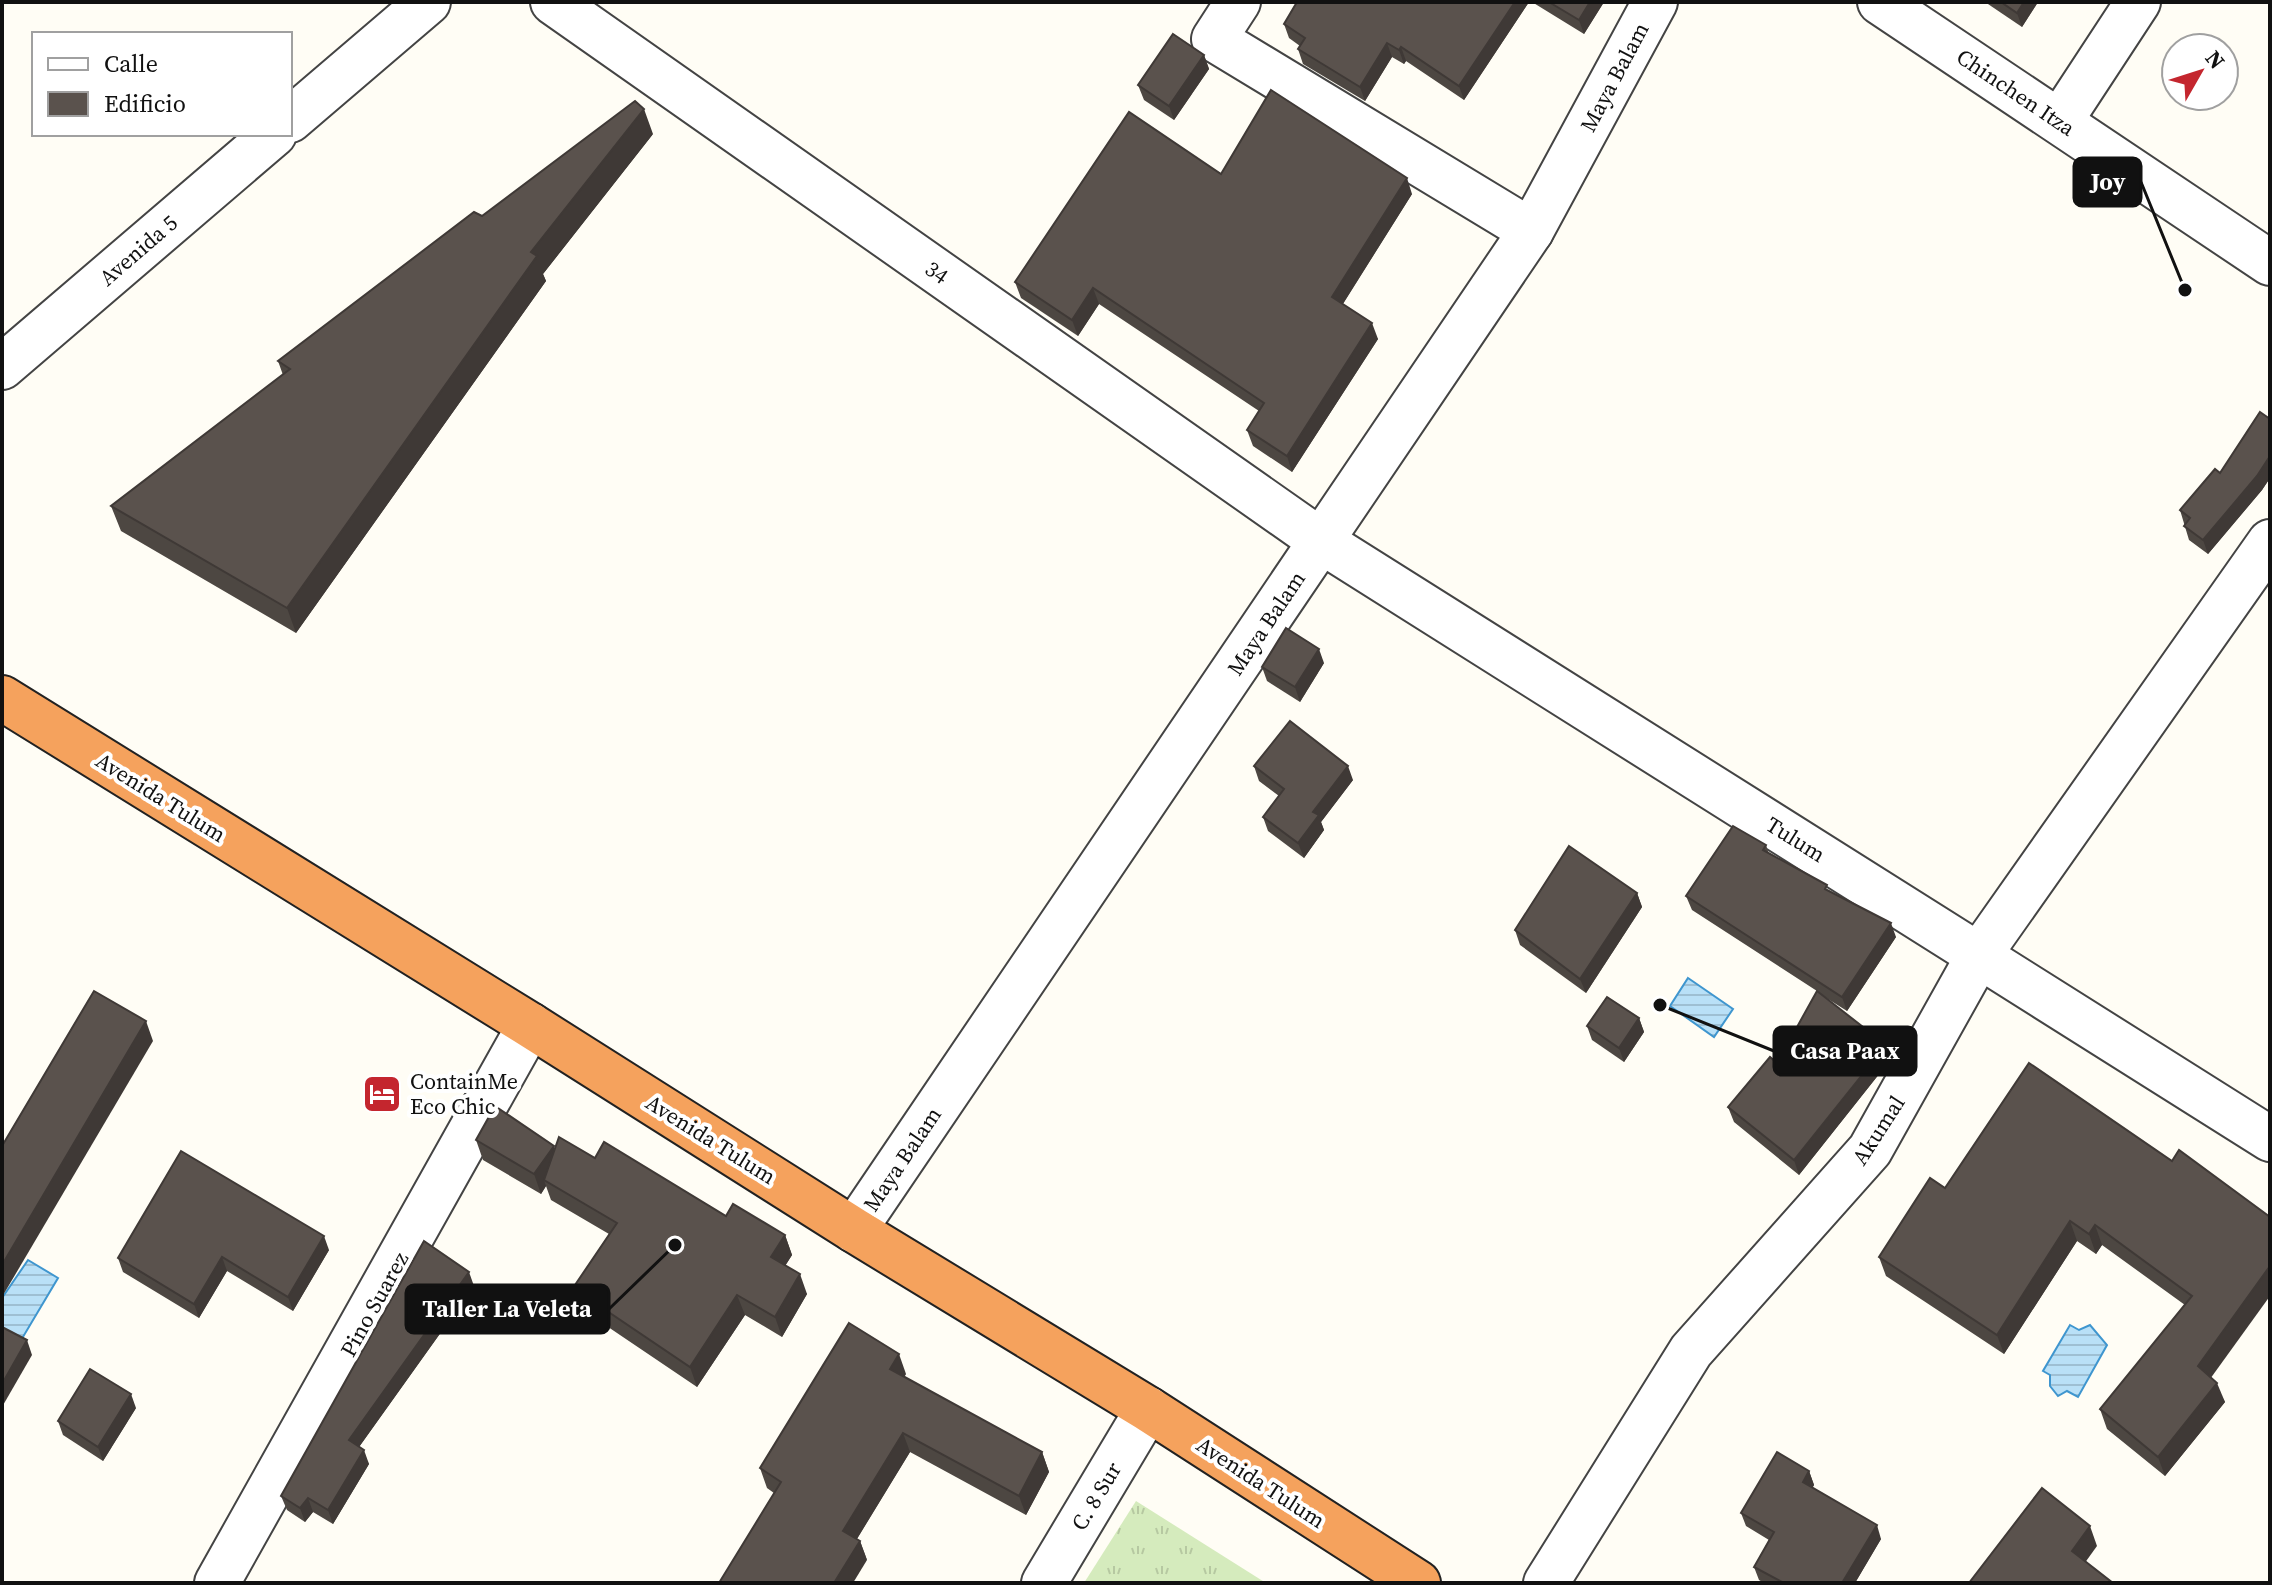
<svg xmlns="http://www.w3.org/2000/svg" width="2272" height="1585" font-family="'Source Serif 4',serif">
	<style>
		.grass { fill: url(#grass-tufts) }
		.water { fill: url(#water-rules); stroke: #3f96cf; stroke-width: 2 }
		.lines { fill: none; stroke-linecap: round; stroke-linejoin: round }
		.minor-casing { stroke: #444; stroke-width: 48 }
		.highway-casing { stroke: #222; stroke-width: 48 }
		.minor { stroke: #fff; stroke-width: 44 }
		.highway { stroke: #f5a25d; stroke-width: 44 }
		.wall { fill: #4d4742 }
		.shaded-wall { fill: #3f3936 }
		.building { fill: #5a524d; stroke: #3f3936; stroke-width: 2 }
		.labels { text-anchor: middle; dominant-baseline: central; stroke-width: 8; stroke-linejoin: round; paint-order: stroke }
		.street-label { font-size: 22px; fill: #111; stroke: #fff }
		.poi-label { font-size: 22px; fill: #111; stroke: #fff; text-anchor: start }
		.leader { fill: none; stroke: #111; stroke-width: 3 }
		.callout-dot { fill: #111; stroke: #fff; stroke-width: 3 }
		.callout { fill: #111; stroke: #111; stroke-width: 3 }
		.callout-label { font-size: 24px; text-anchor: middle; font-weight: bold; fill: #fff }
	</style>
	<defs>
		<pattern id="grass-tufts" width="24" height="20" patternUnits="userSpaceOnUse" patternTransform="scale(2)"><rect width="24" height="20" fill="#d5ebbd"/><path d="M3 7l-1-3M5 7V3M7 7l1-3M15 17l-1-3M17 17v-4M19 17l1-3" fill="none" stroke="#b6c8a1"/></pattern>
		<pattern id="water-rules" width="6" height="5" patternUnits="userSpaceOnUse" patternTransform="scale(2)"><rect width="6" height="5" fill="#b9e0f7"/><path d="M0 2.5h6" fill="none" stroke="#9ebfd3"/></pattern>
	</defs>
	<rect width="100%" height="100%" fill="#fffdf5"/>
	<polygon class="grass" points="1136,1501 1266,1583 1084,1583"/>
	<g class="water">
		<polygon points="1688,978 1733,1009 1714,1037 1670,1006"/>
		<polygon points="28,1260 58,1278 17,1347 2,1338 2,1298"/>
		<polygon points="2070,1325 2079,1330 2090,1325 2107,1345 2078,1397 2067,1391 2058,1396 2050,1386 2050,1375 2043,1371"/>
	</g>
	<g class="lines">
		<g class="minor-casing">
			<g id="minor">
				<polyline points="553,2 1321,541 2270,1139"/>
				<polyline points="1238,2 1214,39 1531,231"/>
				<polyline points="1880,2 2270,263"/>
				<polyline points="290,120 428,2"/>
				<polyline points="2060,121 2138,2"/>
				<polyline points="2,367 274,134"/>
				<polyline points="854,1230 1531,231 1655,2"/>
				<polyline points="217,1583 530,1025"/>
				<polyline points="1044,1583 1148,1409"/>
				<polyline points="1546,1583 1691,1351 1870,1150 1979,955 2270,542"/>
			</g>
		</g>
		<g class="highway-casing">
			<polyline id="highway" points="2,698 530,1025 854,1230 1148,1409 1418,1583"/>
		</g>
		<use href="#minor" class="minor"/>
		<use href="#highway" class="highway"/>
	</g>
	<g class="wall">
		<polygon points="1297,2 1529,2 1464,100 1406,61 1404,64 1392,57 1365,101 1303,64 1298,49 1300,46 1289,38 1284,24"/>
		<polygon points="1532,2 1604,2 1584,34"/>
		<polygon points="1985,2 2038,2 2022,27"/>
		<polygon points="1204,55 1209,69 1174,120 1144,100 1138,85"/>
		<polygon points="653,134 543,274 546,281 296,633 121,531 111,506 283,375 278,361 482,216"/>
		<polygon points="1221,174 1412,194 1343,304 1378,339 1292,472 1253,446 1247,430 1259,411 1099,304 1078,336 1021,298 1015,282"/>
		<polygon points="2270,419 2270,478 2262,490 2208,554 2189,540 2180,510 2220,473"/>
		<polygon points="1324,663 1300,702 1267,681 1262,667"/>
		<polygon points="1254,766 1353,780 1321,822 1324,830 1304,858 1268,831 1263,817 1279,796 1259,781"/>
		<polygon points="1766,845 1769,854 1830,892 1896,937 1847,1011 1820,994 1891,1059 1799,1175 1734,1122 1728,1107 1777,1063 1817,991 1692,910 1686,896"/>
		<polygon points="1637,893 1642,907 1586,993 1520,945 1515,930"/>
		<polygon points="1639,1018 1644,1032 1624,1062 1592,1040 1587,1026"/>
		<polygon points="476,1140 555,1148 595,1158 726,1216 785,1235 792,1255 785,1266 807,1294 782,1337 745,1315 697,1387 580,1308 573,1288 609,1234 551,1200 546,1186 541,1194 483,1160"/>
		<polygon points="2172,1161 2211,1377 2225,1402 2165,1476 2107,1429 2100,1409 2185,1305 2102,1245 2096,1254 2077,1241 2004,1354 1886,1276 1879,1257 1945,1188"/>
		<polygon points="329,1250 293,1311 227,1271 199,1318 123,1272 118,1258"/>
		<polygon points="474,1286 359,1447 369,1464 333,1524 313,1512 305,1522 287,1510 281,1496"/>
		<polygon points="906,1374 904,1377 1042,1452 1049,1472 1026,1515 910,1452 857,1539 860,1541 867,1560 767,1488 760,1468"/>
		<polygon points="136,1408 103,1461 63,1435 58,1421"/>
		<polygon points="1809,1471 1814,1485 1812,1488 1881,1539 1855,1583 1764,1583 1759,1580 1754,1567 1769,1540 1746,1526 1741,1513"/>
	</g>
	<g class="shaded-wall">
		<polygon points="1515,2 1529,2 1464,100 1459,86"/>
		<polygon points="1590,2 1604,2 1584,34 1579,20"/>
		<polygon points="2024,2 2038,2 2022,27 2017,13"/>
		<polygon points="1387,43 1392,57 1365,101 1360,87"/>
		<polygon points="1401,47 1406,61 1404,64 1399,50"/>
		<polygon points="1204,55 1209,69 1174,120 1169,106"/>
		<polygon points="644,109 653,134 543,274 546,281 296,633 287,608 531,252"/>
		<polygon points="1407,178 1412,194 1337,313 1332,297"/>
		<polygon points="1093,288 1099,304 1078,336 1072,320"/>
		<polygon points="1372,323 1378,339 1292,472 1287,456"/>
		<polygon points="2270,456 2270,478 2262,490 2208,554 2203,540"/>
		<polygon points="1319,649 1324,663 1300,702 1295,687"/>
		<polygon points="1348,766 1353,780 1321,822 1324,830 1304,858 1298,843 1313,812"/>
		<polygon points="1637,893 1642,907 1586,993 1580,979"/>
		<polygon points="1891,923 1896,937 1847,1011 1842,997"/>
		<polygon points="1639,1018 1644,1032 1624,1062 1619,1048"/>
		<polygon points="146,1021 153,1041 2,1297 2,1265"/>
		<polygon points="1886,1045 1891,1059 1799,1175 1794,1160"/>
		<polygon points="554,1146 561,1165 544,1180 546,1186 541,1194 534,1174"/>
		<polygon points="2070,1221 2077,1241 2004,1354 1997,1335"/>
		<polygon points="2095,1225 2102,1245 2096,1254 2089,1234"/>
		<polygon points="785,1235 792,1255 778,1277 771,1257"/>
		<polygon points="324,1236 329,1250 293,1311 288,1297"/>
		<polygon points="222,1257 227,1271 199,1318 194,1304"/>
		<polygon points="2270,1266 2270,1296 2205,1386 2198,1366"/>
		<polygon points="469,1272 474,1286 354,1454 349,1440"/>
		<polygon points="800,1274 807,1294 782,1337 775,1317"/>
		<polygon points="737,1295 745,1315 697,1387 690,1367"/>
		<polygon points="27,1340 32,1355 2,1407 2,1384"/>
		<polygon points="899,1354 906,1374 897,1388 890,1369"/>
		<polygon points="2217,1383 2225,1402 2165,1476 2158,1457"/>
		<polygon points="131,1394 136,1408 103,1461 98,1447"/>
		<polygon points="903,1433 910,1452 850,1550 843,1531"/>
		<polygon points="364,1450 369,1464 333,1524 328,1510"/>
		<polygon points="1042,1452 1049,1472 1026,1515 1019,1496"/>
		<polygon points="1809,1471 1814,1485 1808,1496 1803,1482"/>
		<polygon points="308,1498 313,1512 305,1522 300,1508"/>
		<polygon points="1877,1525 1881,1539 1855,1583 1842,1583"/>
		<polygon points="2090,1526 2097,1546 2079,1571 2072,1551"/>
		<polygon points="860,1541 867,1560 853,1583 834,1583"/>
	</g>
	<g class="building">
		<polygon points="1297,2 1515,2 1459,86 1401,47 1399,50 1387,43 1360,87 1298,49 1305,38 1284,24"/>
		<polygon points="1549,2 1590,2 1579,20"/>
		<polygon points="2001,2 2024,2 2017,13"/>
		<polygon points="1173,34 1204,55 1169,106 1138,85"/>
		<polygon points="1271,90 1407,178 1332,297 1372,323 1287,456 1247,430 1264,403 1093,288 1072,320 1015,282 1129,112 1221,174"/>
		<polygon points="635,101 644,109 531,252 537,256 287,608 111,506 290,369 278,361 474,212 482,216"/>
		<polygon points="2260,412 2270,419 2270,456 2257,476 2203,540 2184,526 2190,518 2180,510 2215,469 2220,473"/>
		<polygon points="1286,628 1319,649 1295,687 1262,667"/>
		<polygon points="1290,721 1348,766 1313,812 1319,815 1298,843 1263,817 1284,789 1254,766"/>
		<polygon points="1733,826 1766,845 1763,850 1827,885 1825,889 1891,923 1842,997 1686,896"/>
		<polygon points="1569,846 1637,893 1580,979 1515,930"/>
		<polygon points="94,991 146,1021 2,1265 2,1146"/>
		<polygon points="1817,991 1886,1045 1794,1160 1728,1107 1770,1057 1777,1063"/>
		<polygon points="1607,997 1639,1018 1619,1048 1587,1026"/>
		<polygon points="2029,1063 2172,1161 2179,1150 2270,1217 2270,1266 2198,1366 2217,1383 2158,1457 2100,1409 2192,1296 2095,1225 2089,1234 2070,1221 1997,1335 1879,1257 1930,1178 1945,1188"/>
		<polygon points="495,1106 554,1146 534,1174 476,1140"/>
		<polygon points="559,1137 595,1158 604,1142 726,1216 733,1204 785,1235 771,1257 800,1274 775,1317 737,1295 690,1367 573,1288 617,1223 544,1180"/>
		<polygon points="181,1151 324,1236 288,1297 222,1257 194,1304 118,1258"/>
		<polygon points="424,1241 469,1272 349,1440 364,1450 328,1510 308,1498 300,1508 281,1496"/>
		<polygon points="849,1323 899,1354 890,1369 1042,1452 1019,1496 903,1433 843,1531 860,1541 834,1583 719,1583 781,1482 760,1468"/>
		<polygon points="2,1327 27,1340 2,1384"/>
		<polygon points="90,1369 131,1394 98,1447 58,1421"/>
		<polygon points="1777,1452 1809,1471 1803,1482 1877,1525 1842,1583 1784,1583 1754,1567 1774,1532 1741,1513"/>
		<polygon points="2042,1488 2090,1526 2072,1551 2113,1583 1969,1583"/>
	</g>
	<defs>
		<g id="hotel-square" transform="scale(2)"><rect x="-9" y="-9" width="18" height="18" rx="4" fill="#c4262e" stroke="#fff"/><path d="M-6-4.5h1.5V1H6V5H4.5V3h-9V5H-6ZM-4 0a1.8 1.8 0 1 1 3.6 0ZM.5 0V-2.5h3Q6-2.5 6 0Z" fill="#fff"/></g>
	</defs>
	<g fill-rule="evenodd">
		<use href="#hotel-square" x="382" y="1094"/>
	</g>
	<g class="labels">
		<g class="street-label">
			<text transform="translate(1614 77) rotate(-62)">Maya Balam</text>
			<text transform="translate(2016 92) rotate(34)">Chinchen Itza</text>
			<text transform="translate(138 250) rotate(-41)">Avenida 5</text>
			<text transform="translate(937 272) rotate(35)">34</text>
			<text transform="translate(1266 623) rotate(-56)">Maya Balam</text>
			<text transform="translate(161 797) rotate(32)">Avenida Tulum</text>
			<text transform="translate(1796 839) rotate(32)">Tulum</text>
			<text transform="translate(1878 1130) rotate(-57)">Akumal</text>
			<text transform="translate(711 1139) rotate(32)">Avenida Tulum</text>
			<text transform="translate(902 1159) rotate(-56)">Maya Balam</text>
			<text transform="translate(374 1304) rotate(-61)">Pino Suarez</text>
			<text transform="translate(1261 1482) rotate(33)">Avenida Tulum</text>
			<text transform="translate(1096 1496) rotate(-59)">C. 8 Sur</text>
		</g>
		<g class="poi-label">
			<text x="410" y="1081">ContainMe<tspan x="410" dy="25">Eco Chic</tspan></text>
		</g>
	</g>
	<path class="leader" d="M2185 290L2141 182M1660 1005L1774 1051M675 1245L609 1309"/>
	<g class="callout-dot">
		<circle cx="2185" cy="290" r="8"/>
		<circle cx="1660" cy="1005" r="8"/>
		<circle cx="675" cy="1245" r="8"/>
	</g>
	<g class="callout">
		<rect x="2074" y="158" width="67" height="48" rx="8"/>
		<rect x="1774" y="1027" width="142" height="48" rx="8"/>
		<rect x="406" y="1285" width="203" height="48" rx="8"/>
	</g>
	<g class="callout-label">
		<text x="2108" y="190">Joy</text>
		<text x="1845" y="1059">Casa Paax</text>
		<text x="507" y="1317">Taller La Veleta</text>
	</g>
	<rect width="2272" height="1585" fill="none" stroke="#111111" stroke-width="8"/>
	<rect x="32" y="32" width="260" height="104" fill="#ffffff" stroke="#a0a0a0" stroke-width="2"/>
	<rect x="48" y="58" width="40" height="12" fill="#ffffff" stroke="#a0a0a0" stroke-width="2"/>
	<text x="104" y="72" font-size="24" fill="#111111">Calle</text>
	<rect x="48" y="92" width="40" height="24" fill="#5a524d" stroke="#a0a0a0" stroke-width="2"/>
	<text x="104" y="112" font-size="24" fill="#111111">Edificio</text>
	<g transform="translate(2200 72) rotate(51)"><circle r="38" fill="#ffffff" stroke="#a0a0a0" stroke-width="2"/>
	<path d="M0-6L14 30L0 20L-14 30Z" fill="#c4262e"/>
	<text y="-12" font-size="22" font-weight="bold" text-anchor="middle" fill="#111111">N</text>
	</g>
</svg>
